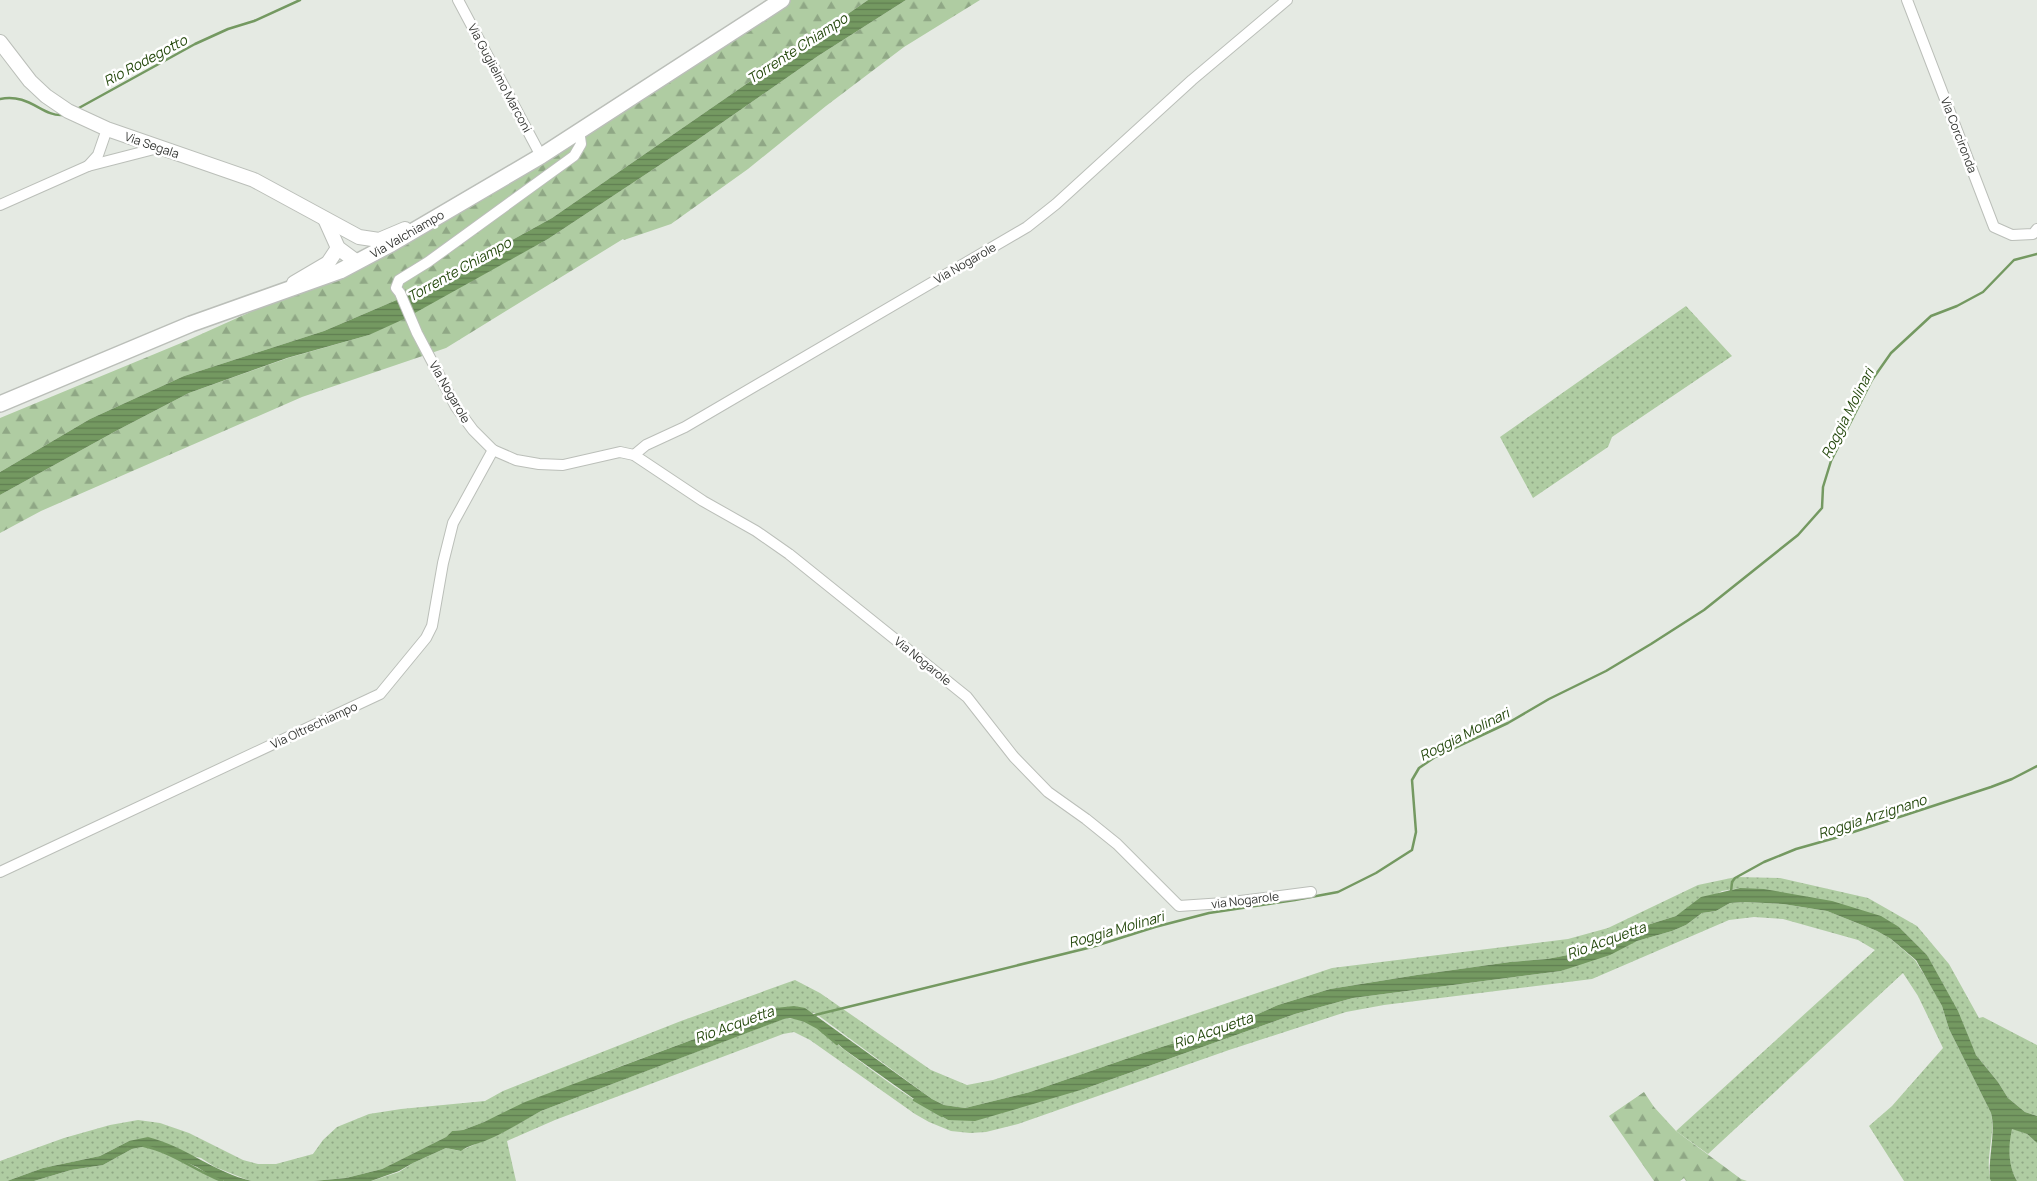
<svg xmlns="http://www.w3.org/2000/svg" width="2037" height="1181" font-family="Manrope,sans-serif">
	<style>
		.grass { fill: url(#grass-dots) }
		.forest { fill: url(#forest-firs) }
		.water { fill: url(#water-rules) }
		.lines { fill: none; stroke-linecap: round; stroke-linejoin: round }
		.stream { stroke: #749961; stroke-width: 2.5 }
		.minor-casing { stroke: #bbbfb9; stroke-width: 12 }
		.tertiary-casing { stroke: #bbbfb9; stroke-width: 16 }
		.secondary-casing { stroke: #bbbfb9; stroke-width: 18 }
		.minor { stroke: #fff; stroke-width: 10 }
		.tertiary { stroke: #fff; stroke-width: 14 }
		.secondary { stroke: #fff; stroke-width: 15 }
		.labels { text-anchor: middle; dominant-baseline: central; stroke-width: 5; stroke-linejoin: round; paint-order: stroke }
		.street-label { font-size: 12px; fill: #363835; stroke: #fff }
		.water-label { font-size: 14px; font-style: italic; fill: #25490d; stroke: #fff }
	</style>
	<defs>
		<pattern id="grass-dots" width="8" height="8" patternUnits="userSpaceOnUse" patternTransform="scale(1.25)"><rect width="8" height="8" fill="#afcca2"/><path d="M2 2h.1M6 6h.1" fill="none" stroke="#8fa785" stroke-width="1.8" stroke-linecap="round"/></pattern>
		<pattern id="forest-firs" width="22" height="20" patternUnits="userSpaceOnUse" patternTransform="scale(1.25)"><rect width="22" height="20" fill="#afcca2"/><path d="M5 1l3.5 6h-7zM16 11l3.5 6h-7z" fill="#8fa785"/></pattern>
		<pattern id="water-rules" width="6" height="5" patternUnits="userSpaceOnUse" patternTransform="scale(1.25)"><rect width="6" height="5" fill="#749961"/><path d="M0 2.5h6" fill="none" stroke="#607e51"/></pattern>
	</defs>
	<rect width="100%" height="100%" fill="#e5eae3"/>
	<g class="grass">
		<polygon points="1686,306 1732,356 1612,437 1608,447 1533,498 1500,437"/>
		<polygon points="1736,877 1780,878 1868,898 1917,926 1949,964 1979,1018 1983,1017 2037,1045 2037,1116 2025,1112 2008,1098 1998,1082 1976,1055 1927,955 1899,927 1740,888 1722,891 1676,916 1644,926 1587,950 1568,955 1547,959 1510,962 1417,975 1330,989 1278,1005 1240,1022 1146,1052 1030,1092 965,1108 944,1105 932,1099 815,1013 766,1009 697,1038 605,1072 484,1122 463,1130 452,1131 446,1137 382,1169 346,1178 313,1181 252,1181 245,1179 215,1167 201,1158 129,1141 100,1156 43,1168 7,1181 0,1181 0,1161 64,1138 110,1125 138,1120 160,1123 189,1133 243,1160 258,1164 276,1164 313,1154 323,1140 337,1127 369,1114 401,1109 485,1101 503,1091 681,1021 795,980 820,993 931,1070 967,1085 993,1080 1072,1055 1332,968 1568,939 1608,928 1698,885"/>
		<path d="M1745,902L1783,904L1827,911L1877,931L1891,939L1915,960L1933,989L1942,1006L1949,1029L1991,1113C1996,1135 1984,1159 1991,1181H1904L1869,1126L1892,1106L1943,1048L1918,996L1903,973L1708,1154L1676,1131L1875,950L1858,940L1783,919L1754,917L1729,920L1592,979L1384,1005L1346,1012L1229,1050L1018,1124L986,1132L970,1133L951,1131L929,1122L915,1114L810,1040L794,1032L783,1034L555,1120L507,1141L516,1181H371L399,1172L413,1163L446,1148L460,1151L505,1131L541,1111L783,1019C792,1017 802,1020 810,1023C824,1029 834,1042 846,1051C879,1076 912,1100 948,1120L1084,1089L1295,1014L1353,998L1561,971L1637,941L1672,931L1686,925L1702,913L1716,911L1730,903Z"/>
		<path d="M2012,1128L2027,1134L2037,1143V1181H2017C2008,1166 2007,1145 2012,1128Z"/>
		<path d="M147,1146C175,1153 198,1171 224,1181H34L71,1170L103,1165L132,1149Z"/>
	</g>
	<g class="forest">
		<polygon points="781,0 868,0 552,218 427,287 324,331 184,376 90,419 0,472 0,418 186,341 383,252"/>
		<polygon points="906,0 980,0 904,47 826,106 748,169 671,224 624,240 623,239 446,348 302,397 41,511 0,533 0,495 116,431 189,393 288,358 369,335 548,239 690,145 818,56"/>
		<polygon points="1644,1092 1654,1107 1676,1131 1741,1179 1747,1181 1686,1181 1684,1178 1680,1181 1654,1181 1609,1116"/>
	</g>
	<g class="water">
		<polygon points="868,0 906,0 818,56 690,145 548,239 404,319 369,335 287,358 189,393 116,431 0,495 0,472 90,419 184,376 324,331 427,287 552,218"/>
		<path d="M1740,888L1764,889L1832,901L1881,916L1899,927L1927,955L1958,1011L1976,1055L1998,1082L2008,1098L2025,1112L2037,1116V1143L2027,1134L2012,1129C2008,1147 2008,1165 2017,1181H1991L1990,1179C1988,1158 1996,1132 1991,1113L1949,1029L1942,1006L1916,960L1891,939L1877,931L1827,911L1783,904L1745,902L1730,903L1716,911L1702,913L1686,925L1672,931L1637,941L1610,955L1561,971L1353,998L1295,1014L1084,1089L975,1121L948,1120L924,1106L845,1050L820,1029L809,1023L790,1018L784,1019L541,1111C523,1121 506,1132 487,1140C478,1144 469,1145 461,1151L446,1148L413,1163L399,1171L371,1181H313L346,1178L382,1169L446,1137L452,1131L463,1130L484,1122L525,1102L697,1038L766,1009L794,1006L805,1008L932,1099L944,1105L965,1108L1030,1092L1146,1052L1240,1022L1278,1005L1330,989L1417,975L1510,962L1547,959L1568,955L1587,950L1644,926L1676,916L1701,897Z"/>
		<path d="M148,1137C185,1146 215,1173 252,1181H224L211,1176L197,1167L147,1146L132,1149L103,1165L71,1170L34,1181H7L43,1168L100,1156L129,1141Z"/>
	</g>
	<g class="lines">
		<g class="stream">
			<path d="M0,99C30,93 42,117 63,115"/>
			<polyline points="77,109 195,44 228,29 254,21 300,0"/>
			<polyline points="1731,892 1732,882 1735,878 1764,862 1796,849 1835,838 1991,787 2012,779 2037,766"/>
			<polyline points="815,1015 1092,947 1155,927 1209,913 1295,900 1338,892 1376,873 1412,850 1416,832 1412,780 1419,768 1435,757 1508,723 1549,699 1606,671 1651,644 1704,610 1798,535 1822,508 1823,487 1831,461 1872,380 1891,353 1931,316 1957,306 1983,292 2014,260 2037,254"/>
			<polyline points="805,1021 818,1028 837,1044"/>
			<polyline points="914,1100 942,1116"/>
			<path d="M144,1146C172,1152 196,1171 222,1181"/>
		</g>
		<g class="minor-casing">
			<g id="minor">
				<polyline points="458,0 541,156"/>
				<polyline points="1907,0 1994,227 2012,235 2033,234 2037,229"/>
				<polyline points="579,130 581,144 574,156 428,262 399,280 396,288 400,293 417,333 456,407 473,430 493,450 516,460 539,464 563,465 620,452 634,455 703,501 756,531 789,554 967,697 1014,757 1048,792 1086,819 1117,844 1179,906 1224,903 1311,892"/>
				<polyline points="88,166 98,155 107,129"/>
				<polyline points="0,205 88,166 158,148"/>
				<polyline points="634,455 646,445 685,427 1027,227 1056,204 1192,80 1287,0"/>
				<polyline points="0,872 380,694 426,638 432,626 443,563 453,523 493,450"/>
			</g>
		</g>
		<g class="tertiary-casing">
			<g id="tertiary">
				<polyline points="0,42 30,81 46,96 68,111 107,129 254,180 359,237 379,240 405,229"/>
				<polyline points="325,219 338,248 357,262"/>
				<polyline points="294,283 328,263 338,248"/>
			</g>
		</g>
		<g class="secondary-casing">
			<polyline id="secondary" points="0,404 191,324 340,271 391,244 541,156 782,0"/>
		</g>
		<use href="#minor" class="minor"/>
		<use href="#tertiary" class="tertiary"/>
		<use href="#secondary" class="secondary"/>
	</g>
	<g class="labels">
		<g class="street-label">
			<text transform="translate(500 78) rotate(62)">Via Guglielmo Marconi</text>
			<text transform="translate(1959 135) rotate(69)">Via Corcironda</text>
			<text transform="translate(152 145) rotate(19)">Via Segala</text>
			<text transform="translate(407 234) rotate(-30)">Via Valchiampo</text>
			<text transform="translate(965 263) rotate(-30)">Via Nogarole</text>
			<text transform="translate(450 392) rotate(60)">Via Nogarole</text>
			<text transform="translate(923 661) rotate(39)">Via Nogarole</text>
			<text transform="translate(314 725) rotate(-25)">Via Oltrechiampo</text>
			<text transform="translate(1245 900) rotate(-7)">via Nogarole</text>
		</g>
		<g class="water-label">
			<text transform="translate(797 48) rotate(-33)">Torrente Chiampo</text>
			<text transform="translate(145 60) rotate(-28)">Rio Rodegotto</text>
			<text transform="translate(459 269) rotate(-29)">Torrente Chiampo</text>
			<text transform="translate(1847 413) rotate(-63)">Roggia Molinari</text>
			<text transform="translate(1464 734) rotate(-27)">Roggia Molinari</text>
			<text transform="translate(1872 816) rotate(-18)">Roggia Arzignano</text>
			<text transform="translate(1116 929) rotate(-16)">Roggia Molinari</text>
			<text transform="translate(1606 940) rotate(-20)">Rio Acquetta</text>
			<text transform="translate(734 1024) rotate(-20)">Rio Acquetta</text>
			<text transform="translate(1213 1030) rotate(-19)">Rio Acquetta</text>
		</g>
	</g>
</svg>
